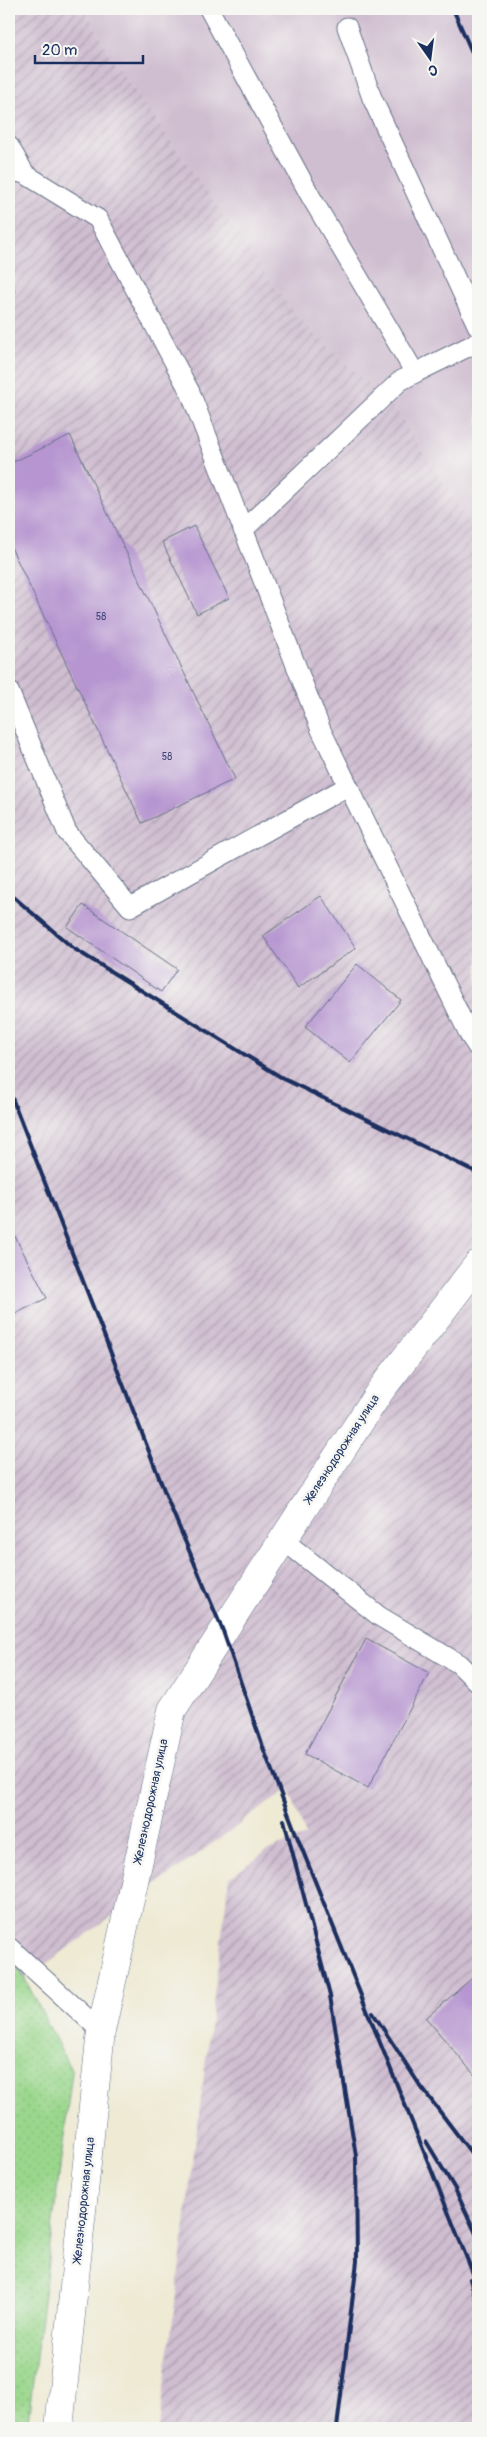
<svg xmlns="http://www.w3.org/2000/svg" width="487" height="2437" font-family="Pangolin,sans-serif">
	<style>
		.industrial { fill: url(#industrial-furrows); fill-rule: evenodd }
		.railway { fill: #cfbdd0 }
		.grass { fill: url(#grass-dots); stroke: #5a8375 }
		.building { fill: #b695d0 }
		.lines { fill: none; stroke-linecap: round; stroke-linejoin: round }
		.service-casing { stroke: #657087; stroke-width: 21 }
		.tertiary-casing { stroke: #657087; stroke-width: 29 }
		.service { stroke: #fff; stroke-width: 19 }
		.tertiary { stroke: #fff; stroke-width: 28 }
		.rail { stroke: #1b2f5e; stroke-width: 4 }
		.labels { text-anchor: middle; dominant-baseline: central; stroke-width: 5; stroke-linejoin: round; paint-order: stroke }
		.number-label { font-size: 10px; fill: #42487a }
		.street-label { font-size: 12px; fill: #1b2f5e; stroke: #f6f6f2 }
	</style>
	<defs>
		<pattern id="industrial-furrows" width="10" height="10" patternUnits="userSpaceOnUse" patternTransform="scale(1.25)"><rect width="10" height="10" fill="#cfbdd0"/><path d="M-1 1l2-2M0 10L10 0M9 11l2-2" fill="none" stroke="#a79aac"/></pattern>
		<pattern id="grass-dots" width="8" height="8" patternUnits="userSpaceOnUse" patternTransform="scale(1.25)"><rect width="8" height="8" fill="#9ad78c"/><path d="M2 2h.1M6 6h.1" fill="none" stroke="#84b97b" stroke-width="1.8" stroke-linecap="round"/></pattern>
	</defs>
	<rect width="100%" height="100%" fill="#f6f6f2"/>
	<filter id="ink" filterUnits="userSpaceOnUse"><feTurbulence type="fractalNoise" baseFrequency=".02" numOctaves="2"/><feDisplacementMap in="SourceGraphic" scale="10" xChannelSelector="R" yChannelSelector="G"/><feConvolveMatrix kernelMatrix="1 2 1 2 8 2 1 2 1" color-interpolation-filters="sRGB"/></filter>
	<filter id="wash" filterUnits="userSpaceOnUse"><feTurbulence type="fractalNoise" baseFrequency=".0096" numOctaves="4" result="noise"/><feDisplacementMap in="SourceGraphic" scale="20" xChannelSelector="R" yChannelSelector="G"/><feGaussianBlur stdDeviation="1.12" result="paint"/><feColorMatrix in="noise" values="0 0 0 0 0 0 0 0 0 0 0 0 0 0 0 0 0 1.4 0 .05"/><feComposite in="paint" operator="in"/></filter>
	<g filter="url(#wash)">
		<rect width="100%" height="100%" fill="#eeead4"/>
		<path class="industrial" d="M9,9H86L111,57L294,313L397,411L478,535V2428H159L229,1878L270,1849L306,1836L289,1788L25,1979L9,1952ZM355,1661L297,1771L305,1754Z"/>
		<polygon class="railway" points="86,9 478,9 478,535 397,411 294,313 111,57"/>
		<polygon class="grass" points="9,1952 25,1979 72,2072 27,2428 9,2428"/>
		<g id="blocks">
			<g class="building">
				<polygon points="9,279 15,292 9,295"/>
				<polygon points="70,435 235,779 142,823 9,543 9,464"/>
				<polygon points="194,526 229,598 197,614 162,542"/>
				<polygon points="321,896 356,948 298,988 263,936"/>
				<polygon points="83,905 177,969 161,992 67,927"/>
				<polygon points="357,964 401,1000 350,1063 305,1027"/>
				<polygon points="9,1225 47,1298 9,1317"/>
				<polygon points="366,1639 429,1673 368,1788 305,1754"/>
				<polygon points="478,1973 478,2079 426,2018"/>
			</g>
		</g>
	</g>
	<g filter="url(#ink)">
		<use href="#blocks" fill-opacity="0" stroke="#657087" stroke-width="1"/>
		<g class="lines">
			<g class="service-casing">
				<g id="service">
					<polyline points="209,9 311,197 415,373 400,381 243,530"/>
					<polyline points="347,27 372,98 478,327"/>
					<polyline points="9,146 25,174"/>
					<polyline points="9,170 25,174 98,219 190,392 321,730 470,1036 478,1048"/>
					<polyline points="415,373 478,342"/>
					<polyline points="9,691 67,832 130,907 348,786"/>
					<polyline points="283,1540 379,1616 459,1664 478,1683"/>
					<polyline points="9,1947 101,2031"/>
				</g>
			</g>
			<g class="tertiary-casing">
				<polyline id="tertiary" points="59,2428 101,2031 172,1710 380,1391 478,1264"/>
			</g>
			<use href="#service" class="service"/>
			<use href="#tertiary" class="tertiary"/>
			<g class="rail">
				<polyline points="453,9 478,66"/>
				<polyline points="9,893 73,948 284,1079 478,1173"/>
				<polyline points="9,1090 169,1503 223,1631 264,1750 298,1839 478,2286"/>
				<polyline points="284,1820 330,1996 356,2156 357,2261 337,2428"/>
				<polyline points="373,2013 419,2084 478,2162"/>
				<polyline points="426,2141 455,2189 478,2238"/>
				<polyline points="470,2279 478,2307"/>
			</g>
		</g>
	</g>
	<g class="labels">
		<g class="number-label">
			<text x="101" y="617">58</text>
			<text x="167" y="757">58</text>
		</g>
		<g class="street-label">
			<text transform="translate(342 1449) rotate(-57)">Железнодорожная улица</text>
			<text transform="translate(151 1801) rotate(-78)">Железнодорожная улица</text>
			<text transform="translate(84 2200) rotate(-84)">Железнодорожная улица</text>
		</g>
	</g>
	<rect width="487" height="2437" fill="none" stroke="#f6f6f2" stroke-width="30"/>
	<g transform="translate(430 58) rotate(166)" stroke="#f6f6f2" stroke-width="4" paint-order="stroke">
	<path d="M0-4L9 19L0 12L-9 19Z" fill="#1b2f5e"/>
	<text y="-8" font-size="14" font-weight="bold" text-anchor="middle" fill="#1b2f5e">С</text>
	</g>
	<path d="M35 55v8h108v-8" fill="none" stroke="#1b2f5e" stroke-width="2.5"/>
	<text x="42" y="55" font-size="15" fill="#1b2f5e" stroke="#f6f6f2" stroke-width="4" paint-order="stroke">20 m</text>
</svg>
